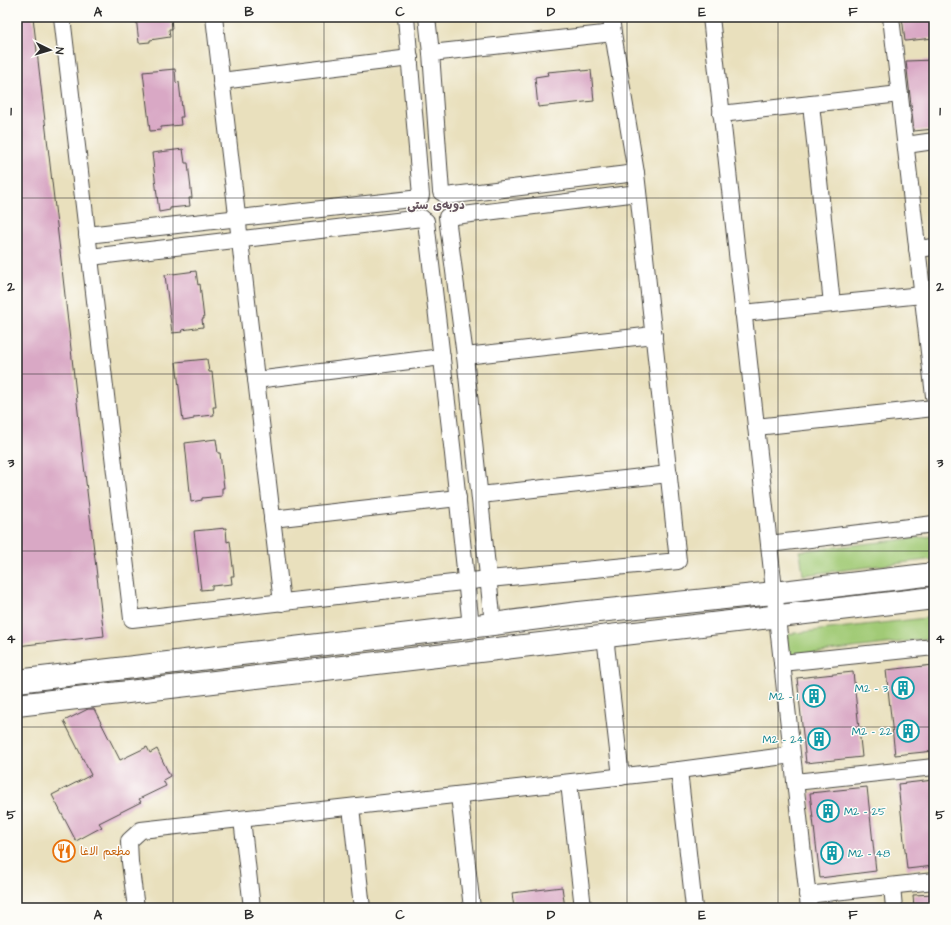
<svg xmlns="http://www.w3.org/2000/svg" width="951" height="925" font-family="'Architects Daughter','Playpen Sans Arabic',sans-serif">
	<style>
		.green { fill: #a1ca76; stroke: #667a50 }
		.building { fill: #d9a8c5 }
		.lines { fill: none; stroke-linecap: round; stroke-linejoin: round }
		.street-casing { stroke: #484641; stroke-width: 18 }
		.secondary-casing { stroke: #484641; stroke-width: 24 }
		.street { stroke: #fff; stroke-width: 16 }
		.secondary { stroke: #fff; stroke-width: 22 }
		.grid { fill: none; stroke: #2b2b2b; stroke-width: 1; stroke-opacity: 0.55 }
		.labels { text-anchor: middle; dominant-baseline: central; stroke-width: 3; stroke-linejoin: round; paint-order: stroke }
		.culture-label { font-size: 11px; fill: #0d838f; stroke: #fdfcf7; text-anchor: end }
		.food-label { font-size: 11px; fill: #c56008; stroke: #fdfcf7; text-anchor: start }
		.neighbourhood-label { font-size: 12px; font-weight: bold; fill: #685761; stroke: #fdfcf7 }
		.neatline { fill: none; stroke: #2b2b2b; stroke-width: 1.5 }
		.grid-label { font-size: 13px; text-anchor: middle; font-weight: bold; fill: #2b2b2b }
	</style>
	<rect width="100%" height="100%" fill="#fdfcf7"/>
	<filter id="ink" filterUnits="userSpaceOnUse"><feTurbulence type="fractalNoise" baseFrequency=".025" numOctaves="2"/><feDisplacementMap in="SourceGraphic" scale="8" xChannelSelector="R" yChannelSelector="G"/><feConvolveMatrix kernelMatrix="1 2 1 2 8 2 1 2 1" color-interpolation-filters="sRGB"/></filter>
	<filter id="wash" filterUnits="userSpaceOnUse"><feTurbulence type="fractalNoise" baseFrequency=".012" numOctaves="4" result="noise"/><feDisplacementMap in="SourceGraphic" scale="16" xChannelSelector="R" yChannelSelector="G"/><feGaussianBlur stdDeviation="0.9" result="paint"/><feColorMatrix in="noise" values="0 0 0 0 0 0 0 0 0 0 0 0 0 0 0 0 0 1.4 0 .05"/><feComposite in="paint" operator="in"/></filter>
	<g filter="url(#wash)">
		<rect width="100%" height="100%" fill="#e9e0bd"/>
		<g class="green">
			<polygon points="934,536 934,559 803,575 800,551"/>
			<polygon points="934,617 934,638 788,656 786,634"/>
		</g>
		<g id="blocks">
			<g class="building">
				<polygon points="17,17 33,17 60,251 84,465 104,636 17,646"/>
				<polygon points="136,17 171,17 172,29 169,29 170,37 150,40 150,42 139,43"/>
				<polygon points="902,17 934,17 934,38 905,41"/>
				<polygon points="934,60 934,129 914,131 906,61"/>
				<polygon points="175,69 176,83 179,82 183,117 180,117 181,125 161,127 161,130 150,131 143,72"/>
				<polygon points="581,69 582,71 591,70 594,101 538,107 535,77 548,75 547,72"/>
				<polygon points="183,149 185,163 188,163 192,198 189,198 190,206 170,208 170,210 159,212 152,153"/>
				<polygon points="196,271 198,285 200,284 204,319 202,319 203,327 182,330 183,332 172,333 165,275"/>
				<polygon points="207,359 209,372 212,372 216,407 213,407 214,415 194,417 194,419 183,421 176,362"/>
				<polygon points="216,439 218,453 220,453 224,488 222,488 222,496 202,498 202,500 191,502 185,443"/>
				<polygon points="226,528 227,542 230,541 234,576 231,576 232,584 212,586 212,589 201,590 194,531"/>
				<polygon points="934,665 934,751 895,755 886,670"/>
				<polygon points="853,672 862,757 806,763 797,678"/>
				<polygon points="88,709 94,709 120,760 147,747 150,753 157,749 170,776 163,780 166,786 139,799 141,802 99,823 102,827 76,841 52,795 91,775 64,721"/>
				<polygon points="934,780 934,866 907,869 898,784"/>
				<polygon points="867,787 876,871 820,878 810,793"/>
				<polygon points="562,887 565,908 514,908 512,893"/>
				<polygon points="934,894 934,908 914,908 913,895"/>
			</g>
		</g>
	</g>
	<g filter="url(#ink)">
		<use href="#blocks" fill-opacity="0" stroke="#484641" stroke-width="1"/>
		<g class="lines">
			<g class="street-casing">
				<g id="street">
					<polyline points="62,17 132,619 489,579 678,561 636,173 613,33 611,17"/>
					<polyline points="214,17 282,603"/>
					<polyline points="406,17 421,196"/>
					<polyline points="427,17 431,53 441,192"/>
					<polyline points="711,17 809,908"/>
					<polyline points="891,17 934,396"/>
					<polyline points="431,53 613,33"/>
					<polyline points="221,81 410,58"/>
					<polyline points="811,104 832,304"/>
					<polyline points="721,114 900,94"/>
					<polyline points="906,145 934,141"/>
					<polyline points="446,196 636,173"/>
					<polyline points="426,221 453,454 471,627"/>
					<polyline points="87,235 420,198"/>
					<polyline points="917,249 934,247"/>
					<polyline points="90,257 422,218"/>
					<polyline points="743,313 922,295"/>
					<polyline points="465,356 654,335"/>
					<polyline points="256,380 442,357"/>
					<polyline points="756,427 934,408"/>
					<polyline points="480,495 669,474"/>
					<polyline points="272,519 458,498"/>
					<polyline points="769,544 934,524"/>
					<polyline points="493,624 465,356 447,217 638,193"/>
					<polyline points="605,636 621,777"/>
					<polyline points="782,663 934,647"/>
					<polyline points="679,770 694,908"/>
					<polyline points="795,782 934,767"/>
					<polyline points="569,783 583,908"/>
					<polyline points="459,795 472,908"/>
					<polyline points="351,807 362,908"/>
					<polyline points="242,819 252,908"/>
					<polyline points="892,886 894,908"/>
					<polyline points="807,895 934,881"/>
					<polyline points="136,908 130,862 129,841 141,830 679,770 792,755"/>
				</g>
			</g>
			<g class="secondary-casing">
				<g id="secondary">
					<polyline points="17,681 493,624 579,613 774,593 934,574"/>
					<polyline points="17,705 934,598"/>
				</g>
			</g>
			<use href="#street" class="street"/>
			<use href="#secondary" class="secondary"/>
		</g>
	</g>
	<path class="grid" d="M173,17V908M324,17V908M476,17V908M627,17V908M778,17V908M17,198H934M17,374H934M17,551H934M17,727H934"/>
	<defs>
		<g id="building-ring" transform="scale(1.15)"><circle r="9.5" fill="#fdfcf7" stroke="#0f9aa8" stroke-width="1.5"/><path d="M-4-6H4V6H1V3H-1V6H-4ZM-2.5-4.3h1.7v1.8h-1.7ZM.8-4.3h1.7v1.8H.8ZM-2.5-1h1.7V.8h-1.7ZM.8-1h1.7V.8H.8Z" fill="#0f9aa8"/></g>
		<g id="restaurant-ring" transform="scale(1.15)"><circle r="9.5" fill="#fdfcf7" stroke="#e8710a" stroke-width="1.5"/><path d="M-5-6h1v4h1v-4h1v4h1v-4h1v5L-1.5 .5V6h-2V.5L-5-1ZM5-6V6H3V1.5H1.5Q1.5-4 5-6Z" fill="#e8710a"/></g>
	</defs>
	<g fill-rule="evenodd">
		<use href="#building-ring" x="903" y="688"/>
		<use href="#building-ring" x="814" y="696"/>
		<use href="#building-ring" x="908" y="731"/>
		<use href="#building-ring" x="819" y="739"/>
		<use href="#building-ring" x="828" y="811"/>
		<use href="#restaurant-ring" x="64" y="851"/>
		<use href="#building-ring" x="832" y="853"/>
	</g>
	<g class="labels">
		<g class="culture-label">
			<text x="888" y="688">M2 - 3</text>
			<text x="798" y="696">M2 - 1</text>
			<text x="892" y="731">M2 - 22</text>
			<text x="804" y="739">M2 - 24</text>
			<text x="844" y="811" text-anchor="start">M2 - 25</text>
			<text x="848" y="853" text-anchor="start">M2 - 48</text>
		</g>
		<g class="food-label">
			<text x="80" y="851">مطعم الاغا</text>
		</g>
		<g class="neighbourhood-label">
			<text x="436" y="205">دوبه‌ی ستی</text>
		</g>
	</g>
	<rect width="951" height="925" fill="none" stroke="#fdfcf7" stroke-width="44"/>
	<g transform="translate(50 50) rotate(95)" stroke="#fdfcf7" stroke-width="3" paint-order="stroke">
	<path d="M0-3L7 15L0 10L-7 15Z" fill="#2b2b2b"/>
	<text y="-6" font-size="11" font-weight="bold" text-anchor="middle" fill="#2b2b2b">N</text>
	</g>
	<rect x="22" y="22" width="907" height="881" class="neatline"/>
	<g class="grid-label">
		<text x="98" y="16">A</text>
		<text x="249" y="16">B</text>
		<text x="400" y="16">C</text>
		<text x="551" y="16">D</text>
		<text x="702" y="16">E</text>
		<text x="853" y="16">F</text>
		<text x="11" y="115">1</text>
		<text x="940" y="115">1</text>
		<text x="11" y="291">2</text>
		<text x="940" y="291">2</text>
		<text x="11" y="467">3</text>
		<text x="940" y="467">3</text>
		<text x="11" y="643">4</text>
		<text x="940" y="643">4</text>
		<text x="11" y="819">5</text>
		<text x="940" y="819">5</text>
		<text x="98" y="919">A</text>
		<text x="249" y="919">B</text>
		<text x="400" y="919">C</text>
		<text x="551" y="919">D</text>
		<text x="702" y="919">E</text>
		<text x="853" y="919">F</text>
	</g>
</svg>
